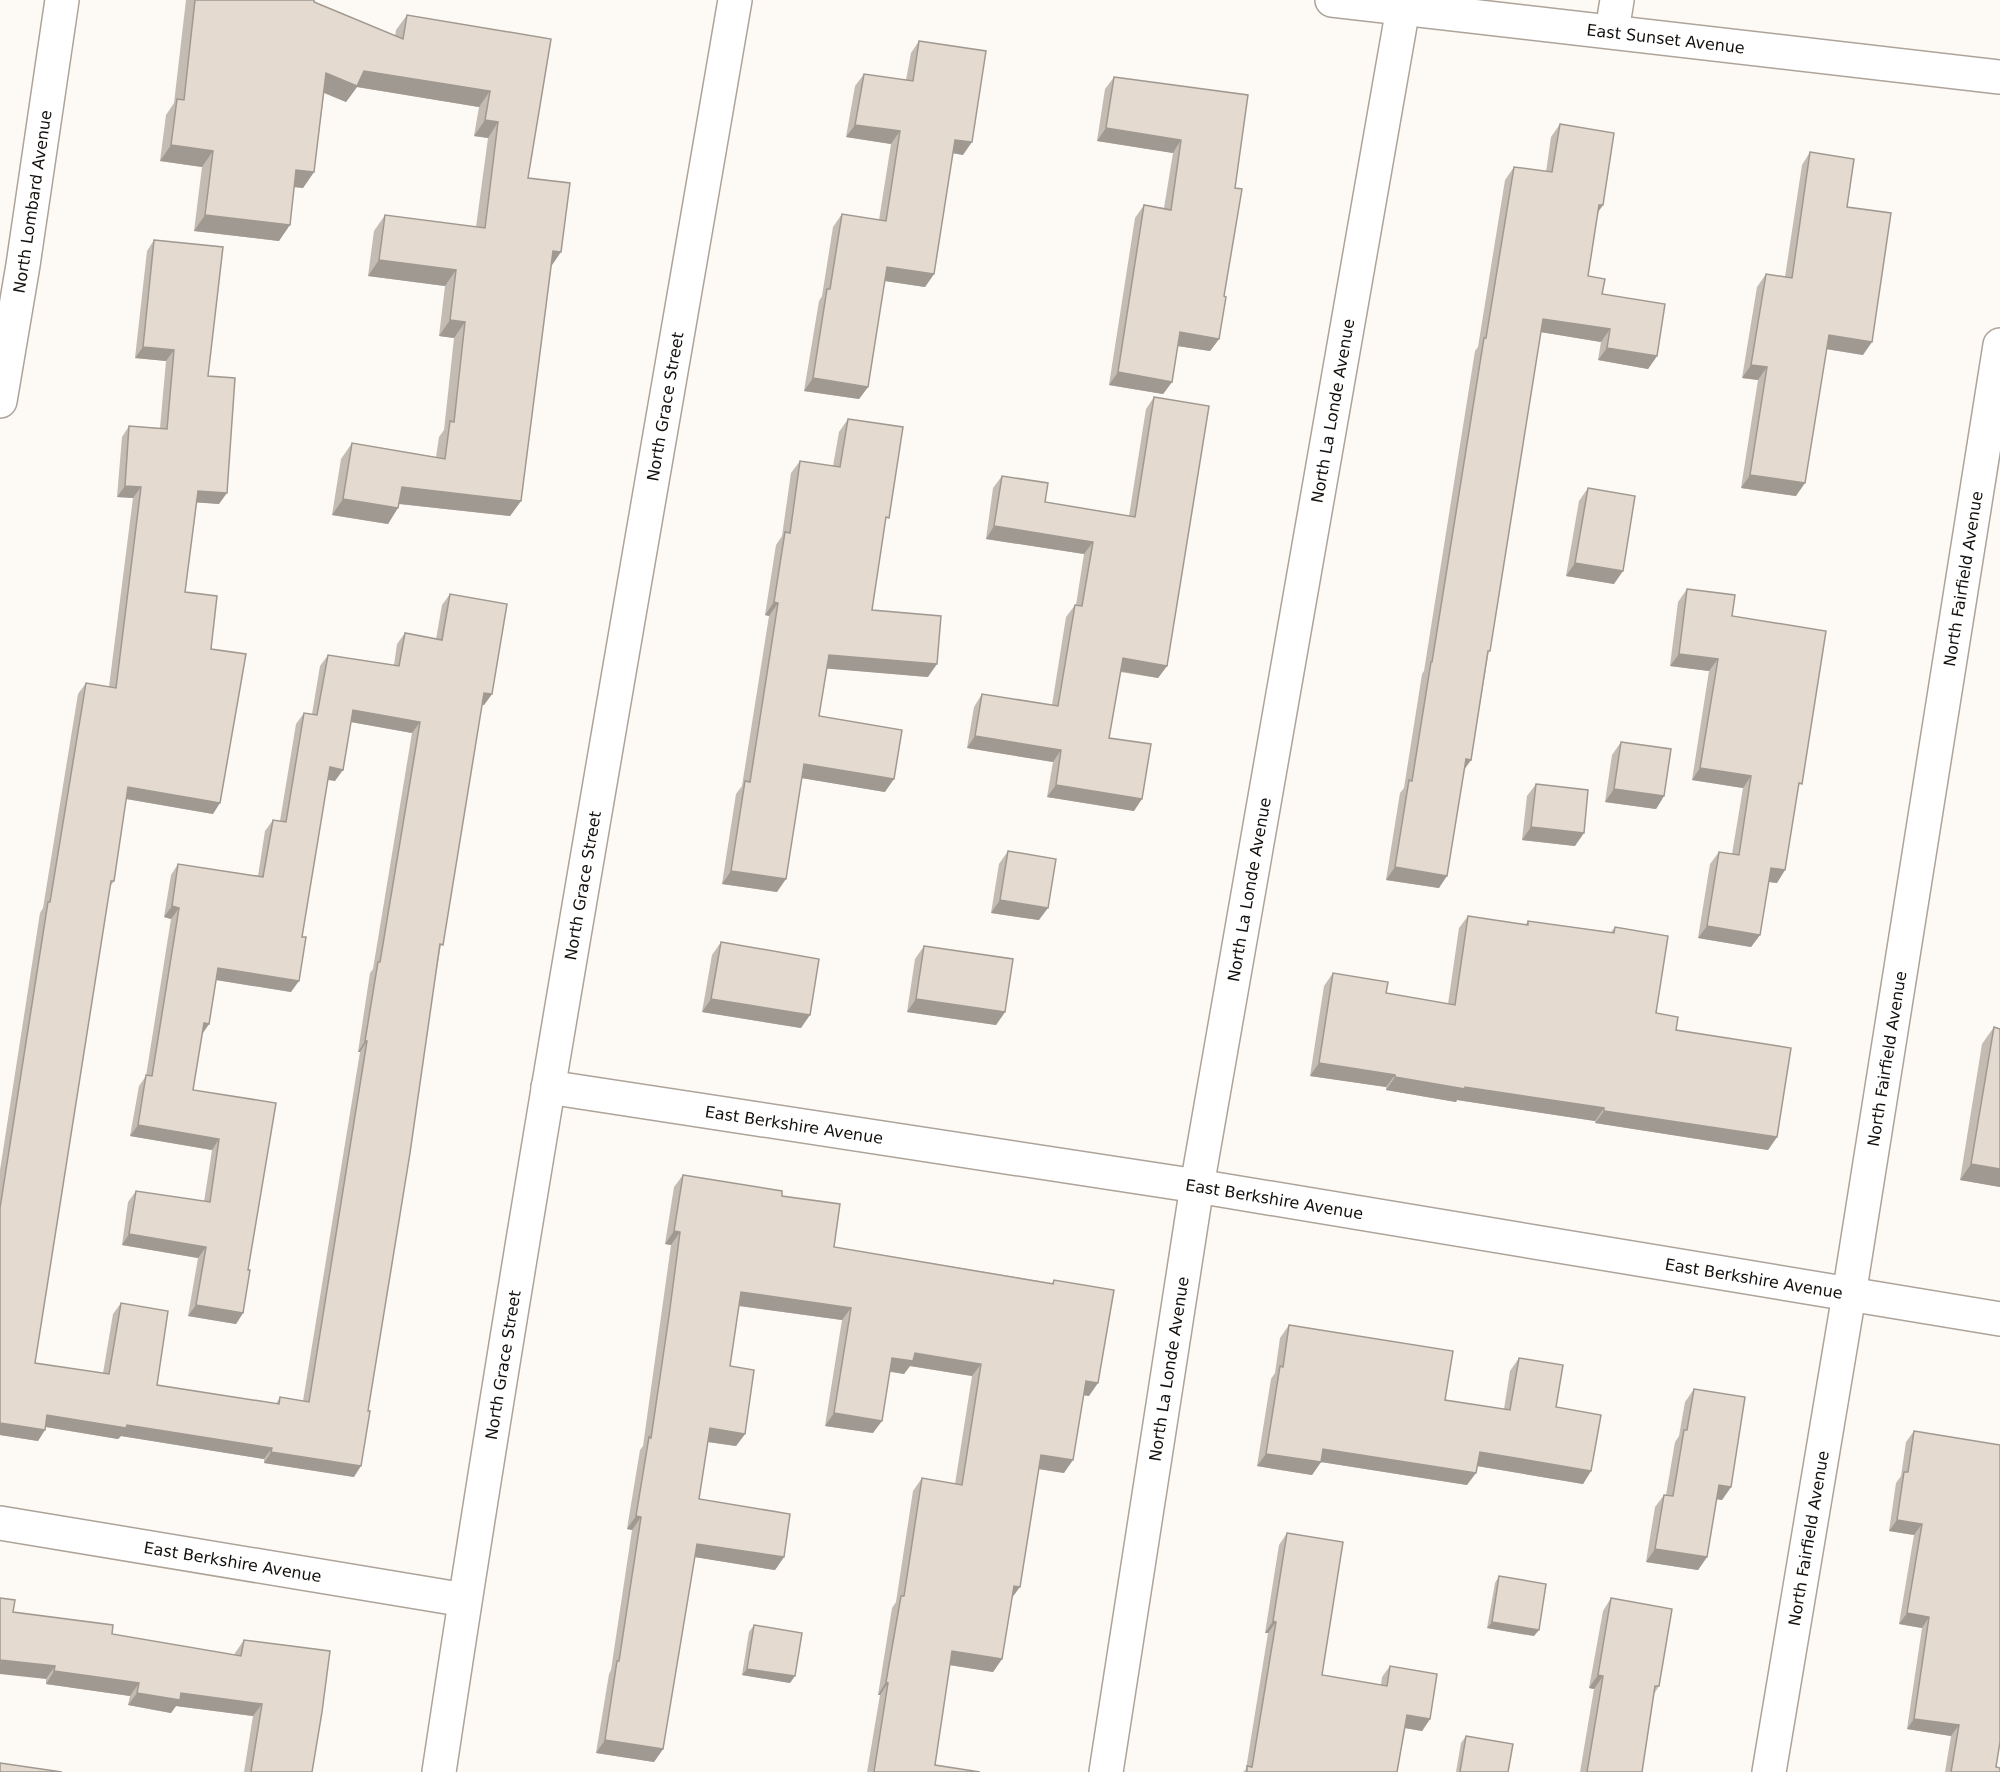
<svg xmlns="http://www.w3.org/2000/svg" width="2000" height="1772" font-family="'DejaVu Sans',sans-serif">
	<style>
		.lines { fill: none; stroke-linecap: round; stroke-linejoin: round }
		.minor-casing { stroke: #ada399; stroke-width: 36 }
		.minor { stroke: #fff; stroke-width: 33 }
		.wall { fill: #c4bbb2 }
		.shaded-wall { fill: #a09991 }
		.building { fill: #e4dacf; stroke: #a09991; stroke-width: 1.5 }
		.labels { text-anchor: middle; dominant-baseline: central; stroke-width: 5; stroke-linejoin: round; paint-order: stroke }
		.street-label { font-size: 16px; fill: #130f0c; stroke: #fff }
	</style>
	<rect width="100%" height="100%" fill="#fdf9f5"/>
	<g class="lines">
		<g class="minor-casing">
			<g id="minor">
				<path id="s1" d="M1332,0L2000,77"/>
				<polyline points="1612,31 1617,0"/>
				<path id="s2" d="M0,401L23,265L62,0"/>
				<path id="s3" d="M548,1087L1197,1186L2000,1319"/>
				<path id="s4" d="M0,1523L465,1600"/>
				<path id="s5" d="M439,1772C528,1180 634,590 735,0"/>
				<path id="s6" d="M1106,1772L1197,1186L1403,8"/>
				<path id="s7" d="M1769,1772L1849,1295L2000,345"/>
			</g>
		</g>
		<use href="#minor" class="minor"/>
	</g>
	<g class="wall">
		<polygon points="186,0 314,0 314,2 395,36 396,30 407,15 551,39 528,178 551,267 521,501 510,516 399,504 388,524 332,515 341,459 352,443 436,457 439,437 444,430 454,338 439,336 445,286 368,276 374,231 385,215 476,227 488,138 474,136 479,107 357,87 346,102 324,93 314,172 303,188 294,187 279,241 194,231 202,167 160,161 166,115 174,103"/>
		<polygon points="919,41 963,155 953,153 934,274 925,287 885,281 868,387 859,399 804,391 819,301 822,296 833,227 842,214 879,220 891,144 846,137 855,86 864,74 906,80 911,53"/>
		<polygon points="1114,77 1235,188 1219,339 1210,351 1178,346 1172,382 1163,394 1109,385 1135,218 1144,205 1164,208 1173,153 1097,141 1105,89"/>
		<polygon points="1560,124 1598,213 1588,276 1657,356 1648,369 1598,360 1601,342 1541,332 1471,760 1464,770 1439,888 1386,880 1400,793 1404,788 1422,674 1424,671 1475,351 1478,347 1505,180 1514,167 1546,172 1551,137"/>
		<polygon points="1810,152 1847,207 1863,355 1826,349 1796,496 1741,488 1758,380 1742,378 1757,287 1766,274 1785,277 1802,165"/>
		<polygon points="154,240 208,376 219,504 196,502 185,592 211,649 213,814 126,799 114,881 110,887 35,1363 103,1373 113,1314 121,1303 157,1385 276,1404 280,1397 303,1401 360,1052 358,1052 370,973 373,969 412,733 351,722 335,781 328,779 291,992 216,980 209,1024 202,1035 193,1090 276,1103 248,1270 243,1313 236,1324 188,1316 198,1258 122,1245 128,1202 136,1191 204,1202 212,1150 130,1136 139,1086 146,1076 171,919 164,917 171,875 178,864 258,876 265,831 273,820 280,821 296,724 304,713 312,714 320,666 328,655 394,665 397,644 405,633 436,639 442,605 450,594 492,694 484,705 482,705 440,950 354,1477 264,1463 264,1459 121,1436 118,1439 46,1427 38,1441 0,1435 0,1170 40,913 43,908 78,694 86,683 109,687 133,498 117,497 122,437 129,426 160,428 166,361 135,358 147,251"/>
		<polygon points="1154,397 1167,666 1158,678 1120,672 1109,738 1134,811 1047,797 1053,762 967,748 974,707 982,694 1052,705 1066,617 1075,605 1076,605 1084,554 986,539 993,488 1002,476 1045,502 1129,516 1146,409"/>
		<polygon points="848,419 885,524 872,610 928,677 826,668 819,716 885,792 802,778 777,892 722,884 736,794 742,786 769,616 765,615 776,545 782,536 791,473 800,461 833,466 839,432"/>
		<polygon points="1588,488 1614,584 1566,576 1579,501"/>
		<polygon points="1687,589 1732,616 1798,790 1777,883 1769,882 1760,935 1751,947 1698,938 1710,864 1719,852 1732,854 1743,788 1692,780 1709,671 1670,666 1678,602"/>
		<polygon points="1621,742 1664,796 1656,809 1605,802 1612,755"/>
		<polygon points="1536,784 1575,846 1522,840 1527,796"/>
		<polygon points="1008,851 1039,920 991,913 999,864"/>
		<polygon points="1468,916 1525,925 1528,921 1611,932 1615,927 1656,1013 1676,1030 1777,1137 1768,1150 1595,1123 1595,1121 1457,1100 1456,1102 1386,1090 1386,1087 1310,1076 1324,986 1333,973 1386,993 1448,1004 1459,928"/>
		<polygon points="721,942 801,1028 702,1012 712,955"/>
		<polygon points="924,946 1005,1012 996,1025 907,1012 915,959"/>
		<polygon points="1994,1027 2000,1029 2000,1187 1960,1180 1982,1044"/>
		<polygon points="683,1175 782,1196 834,1247 1052,1283 1054,1280 1089,1396 1083,1395 1064,1473 1039,1469 1012,1598 1002,1659 993,1672 950,1665 935,1765 980,1772 867,1772 880,1695 878,1695 892,1608 896,1602 913,1491 922,1478 955,1484 972,1376 910,1366 904,1374 890,1372 873,1433 825,1426 842,1320 739,1306 730,1366 745,1434 736,1446 708,1442 699,1499 784,1557 775,1570 695,1557 663,1749 654,1762 596,1753 609,1674 611,1670 632,1530 627,1529 640,1450 643,1446 671,1245 665,1244 674,1187"/>
		<polygon points="1289,1325 1445,1400 1504,1409 1510,1371 1519,1358 1556,1407 1591,1471 1583,1484 1477,1466 1467,1485 1321,1462 1312,1475 1257,1466 1271,1379 1275,1373 1280,1338"/>
		<polygon points="1694,1389 1731,1487 1722,1500 1716,1499 1707,1557 1698,1570 1646,1562 1655,1507 1664,1495 1666,1495 1675,1442 1679,1436 1685,1402"/>
		<polygon points="1914,1431 1996,1767 2000,1772 1945,1772 1951,1736 1907,1729 1922,1628 1899,1624 1914,1535 1889,1531 1896,1483 1901,1476 1906,1442"/>
		<polygon points="1287,1533 1322,1675 1381,1685 1382,1677 1390,1666 1430,1719 1422,1731 1405,1728 1397,1772 1243,1772 1246,1769 1268,1633 1265,1633 1279,1545"/>
		<polygon points="1499,1576 1534,1636 1487,1628 1495,1583"/>
		<polygon points="1611,1598 1659,1686 1654,1694 1642,1772 1580,1772 1594,1689 1589,1688 1603,1611"/>
		<polygon points="13,1612 112,1634 234,1655 235,1653 244,1640 312,1772 244,1772 253,1716 176,1706 171,1713 128,1705 130,1696 46,1684 46,1679"/>
		<polygon points="754,1625 790,1683 742,1675 749,1632"/>
		<polygon points="1466,1736 1508,1772 1456,1772 1461,1743"/>
	</g>
	<g class="shaded-wall">
		<polygon points="364,71 490,91 479,107 357,87 346,102 315,89 326,73"/>
		<polygon points="485,120 498,122 488,138 474,136"/>
		<polygon points="855,125 900,131 891,144 846,137"/>
		<polygon points="1106,128 1181,140 1173,153 1097,141"/>
		<polygon points="955,140 972,142 963,155 946,152"/>
		<polygon points="171,145 213,151 202,167 160,161"/>
		<polygon points="296,170 314,172 303,188 285,186"/>
		<polygon points="1599,205 1603,205 1594,218"/>
		<polygon points="205,215 290,225 279,241 194,231"/>
		<polygon points="553,251 561,252 550,268"/>
		<polygon points="379,260 456,270 445,286 368,276"/>
		<polygon points="887,267 934,274 925,287 878,280"/>
		<polygon points="1543,319 1610,329 1601,342 1534,331"/>
		<polygon points="450,320 465,322 454,338 439,336"/>
		<polygon points="1180,332 1219,339 1210,351 1171,345"/>
		<polygon points="1829,335 1872,342 1863,355 1820,348"/>
		<polygon points="143,347 174,350 166,361 135,358"/>
		<polygon points="1607,348 1657,356 1648,369 1598,360"/>
		<polygon points="1751,365 1767,367 1758,380 1742,378"/>
		<polygon points="1118,372 1172,382 1163,394 1109,385"/>
		<polygon points="813,378 868,387 859,399 804,391"/>
		<polygon points="1750,475 1805,483 1796,496 1741,488"/>
		<polygon points="125,486 141,487 133,498 117,497"/>
		<polygon points="402,487 521,501 510,516 391,503"/>
		<polygon points="198,491 227,493 219,504 190,502"/>
		<polygon points="343,499 398,508 388,524 332,515"/>
		<polygon points="994,526 1093,542 1084,554 986,539"/>
		<polygon points="1575,563 1623,571 1614,584 1566,576"/>
		<polygon points="774,602 778,603 769,616 765,615"/>
		<polygon points="1679,654 1718,659 1709,671 1670,666"/>
		<polygon points="829,655 937,664 928,677 820,668"/>
		<polygon points="1123,658 1167,666 1158,678 1114,670"/>
		<polygon points="484,693 492,694 484,705 476,704"/>
		<polygon points="353,710 420,722 412,733 345,721"/>
		<polygon points="975,736 1061,750 1053,762 967,748"/>
		<polygon points="1466,759 1471,760 1462,772"/>
		<polygon points="804,764 894,779 885,792 795,777"/>
		<polygon points="330,767 343,770 335,781 322,779"/>
		<polygon points="1700,768 1751,776 1743,788 1692,780"/>
		<polygon points="1056,785 1142,799 1134,811 1047,797"/>
		<polygon points="128,787 220,803 213,814 121,798"/>
		<polygon points="1614,789 1664,796 1656,809 1605,802"/>
		<polygon points="1531,827 1584,833 1575,846 1522,840"/>
		<polygon points="1395,867 1447,876 1439,888 1386,880"/>
		<polygon points="1771,868 1785,870 1777,883 1762,881"/>
		<polygon points="731,871 786,879 777,892 722,884"/>
		<polygon points="1000,900 1048,908 1039,920 991,913"/>
		<polygon points="172,906 179,908 171,919 164,917"/>
		<polygon points="1707,926 1760,935 1751,947 1698,938"/>
		<polygon points="218,968 299,981 291,992 210,979"/>
		<polygon points="711,999 810,1015 801,1028 702,1012"/>
		<polygon points="916,999 1005,1012 996,1025 907,1012"/>
		<polygon points="204,1023 209,1024 201,1035"/>
		<polygon points="365,1041 367,1041 360,1052 358,1052"/>
		<polygon points="1319,1063 1395,1075 1386,1087 1310,1076"/>
		<polygon points="1395,1077 1465,1087 1604,1108 1595,1121 1457,1100 1456,1102 1386,1090"/>
		<polygon points="1604,1111 1777,1137 1768,1150 1595,1123"/>
		<polygon points="138,1125 219,1139 212,1150 130,1136"/>
		<polygon points="1971,1164 2000,1169 2000,1187 1960,1180"/>
		<polygon points="674,1231 680,1232 671,1245 665,1244"/>
		<polygon points="129,1234 206,1247 198,1258 122,1245"/>
		<polygon points="741,1292 851,1308 842,1320 732,1305"/>
		<polygon points="196,1305 243,1313 236,1324 188,1316"/>
		<polygon points="915,1353 981,1364 972,1376 910,1366 904,1374 883,1370 892,1358"/>
		<polygon points="1086,1381 1098,1383 1089,1396 1077,1394"/>
		<polygon points="834,1413 882,1421 873,1433 825,1426"/>
		<polygon points="47,1415 127,1425 272,1448 264,1459 121,1436 118,1439 40,1426"/>
		<polygon points="0,1423 45,1430 38,1441 0,1435"/>
		<polygon points="710,1428 745,1434 736,1446 701,1441"/>
		<polygon points="1323,1449 1476,1473 1467,1485 1321,1462 1312,1475 1257,1466 1266,1454"/>
		<polygon points="271,1452 361,1466 354,1477 264,1463"/>
		<polygon points="1480,1452 1591,1471 1583,1484 1471,1465"/>
		<polygon points="1041,1455 1073,1460 1064,1473 1032,1468"/>
		<polygon points="1719,1485 1731,1487 1722,1500 1710,1498"/>
		<polygon points="636,1516 641,1517 632,1530 627,1529"/>
		<polygon points="1897,1520 1922,1524 1914,1535 1889,1531"/>
		<polygon points="697,1544 784,1557 775,1570 688,1556"/>
		<polygon points="1655,1549 1707,1557 1698,1570 1646,1562"/>
		<polygon points="1014,1586 1020,1587 1011,1599"/>
		<polygon points="1907,1613 1929,1617 1922,1628 1899,1624"/>
		<polygon points="1273,1621 1276,1622 1268,1633 1265,1633"/>
		<polygon points="1492,1622 1539,1630 1534,1636 1487,1628"/>
		<polygon points="952,1651 1002,1659 993,1672 943,1664"/>
		<polygon points="0,1660 55,1666 46,1679 0,1674"/>
		<polygon points="747,1669 795,1676 790,1683 742,1675"/>
		<polygon points="54,1671 139,1683 130,1696 46,1684"/>
		<polygon points="1598,1675 1603,1676 1594,1689 1589,1688"/>
		<polygon points="886,1682 888,1683 880,1695 878,1695"/>
		<polygon points="137,1693 181,1693 262,1704 253,1716 176,1706 171,1713 128,1705"/>
		<polygon points="1407,1715 1430,1719 1422,1731 1399,1727"/>
		<polygon points="1914,1719 1959,1725 1951,1736 1907,1729"/>
		<polygon points="605,1740 663,1749 654,1762 596,1753"/>
	</g>
	<g class="building">
		<polygon points="195,0 314,0 314,2 403,39 407,15 551,39 528,178 570,183 561,252 553,251 521,501 402,487 398,508 343,499 352,443 445,459 450,421 454,422 465,322 450,320 456,270 379,260 385,215 485,228 498,122 485,120 490,91 364,71 357,86 326,73 314,172 296,170 290,225 205,215 213,151 171,145 177,99 184,100"/>
		<polygon points="919,41 986,51 972,142 955,140 934,274 887,267 868,387 813,378 827,289 830,289 842,214 886,221 900,131 855,125 864,74 913,81"/>
		<polygon points="1114,77 1248,95 1235,188 1242,189 1224,296 1226,297 1219,339 1180,332 1172,382 1118,372 1144,205 1171,210 1181,140 1106,128"/>
		<polygon points="1560,124 1614,133 1603,205 1599,205 1588,276 1605,279 1602,294 1665,304 1657,356 1607,348 1610,329 1543,319 1490,651 1488,651 1471,760 1466,759 1447,876 1395,867 1409,780 1412,781 1431,662 1432,662 1484,338 1486,338 1514,167 1552,172"/>
		<polygon points="1810,152 1854,159 1847,207 1891,213 1872,342 1829,335 1805,483 1750,475 1767,367 1751,365 1766,274 1792,278"/>
		<polygon points="154,240 223,247 208,376 235,378 227,493 198,491 185,592 217,596 211,649 246,654 220,803 128,787 114,881 111,881 35,1363 109,1374 121,1303 168,1311 157,1385 279,1404 280,1397 309,1402 367,1041 365,1041 378,962 380,962 420,722 353,710 343,770 330,767 302,937 306,937 299,981 218,968 209,1024 204,1023 193,1090 276,1103 248,1270 250,1270 243,1313 196,1305 206,1247 129,1234 136,1191 210,1202 219,1139 138,1125 146,1075 152,1076 179,908 172,906 178,864 263,877 273,820 286,822 304,713 317,715 328,655 399,666 405,633 442,640 450,594 507,604 492,694 484,693 443,945 440,944 410,1153 368,1411 370,1411 361,1466 271,1452 272,1448 127,1425 126,1428 47,1415 45,1430 0,1423 0,1208 48,902 50,902 86,683 116,688 141,487 125,486 129,426 167,429 174,350 143,347"/>
		<polygon points="1154,397 1209,406 1167,666 1123,658 1109,738 1151,744 1142,799 1056,785 1061,750 975,736 982,694 1058,706 1075,605 1082,606 1093,542 994,526 1002,476 1048,483 1045,502 1135,517"/>
		<polygon points="848,419 903,427 889,518 886,517 872,610 941,616 937,664 829,655 819,716 902,730 894,779 804,764 786,879 731,871 745,781 750,782 778,603 774,602 785,532 790,533 800,461 840,467"/>
		<polygon points="1588,488 1635,496 1623,571 1575,563"/>
		<polygon points="1687,589 1735,595 1732,616 1826,631 1802,784 1799,783 1785,870 1771,868 1760,935 1707,926 1719,852 1739,855 1751,776 1700,768 1718,659 1679,654"/>
		<polygon points="1621,742 1671,749 1664,796 1614,789"/>
		<polygon points="1536,784 1588,790 1584,833 1531,827"/>
		<polygon points="1008,851 1056,859 1048,908 1000,900"/>
		<polygon points="1468,916 1528,925 1528,921 1614,933 1615,927 1668,936 1656,1013 1678,1017 1676,1030 1791,1048 1777,1137 1604,1111 1604,1108 1465,1087 1465,1089 1395,1077 1395,1075 1319,1063 1333,973 1388,982 1386,993 1455,1005"/>
		<polygon points="721,942 819,959 810,1015 711,999"/>
		<polygon points="924,946 1013,959 1005,1012 916,999"/>
		<polygon points="1994,1027 2000,1029 2000,1169 1971,1164"/>
		<polygon points="683,1175 782,1191 782,1196 840,1204 834,1247 1053,1284 1054,1280 1114,1290 1098,1383 1086,1381 1073,1460 1041,1455 1020,1587 1014,1586 1002,1659 952,1651 935,1765 980,1772 874,1772 888,1683 886,1682 901,1596 904,1596 922,1478 962,1485 981,1364 915,1353 913,1361 892,1358 882,1421 834,1413 851,1308 741,1292 730,1366 754,1370 745,1434 710,1428 699,1499 790,1514 784,1557 697,1544 663,1749 605,1740 617,1661 619,1661 641,1517 636,1516 649,1437 651,1438 669,1316 680,1232 674,1231"/>
		<polygon points="1289,1325 1453,1351 1445,1400 1510,1410 1519,1358 1563,1365 1556,1407 1601,1415 1591,1471 1480,1452 1476,1473 1323,1449 1321,1462 1266,1454 1280,1366 1283,1367"/>
		<polygon points="1694,1389 1745,1397 1731,1487 1719,1485 1707,1557 1655,1549 1664,1495 1673,1496 1684,1430 1687,1430"/>
		<polygon points="1914,1431 2000,1445 2000,1742 1996,1767 2000,1768 2000,1772 1951,1772 1959,1725 1914,1719 1929,1617 1907,1613 1922,1524 1897,1520 1904,1472 1908,1472"/>
		<polygon points="1287,1533 1343,1542 1322,1675 1387,1686 1390,1666 1437,1674 1430,1719 1407,1715 1397,1772 1247,1772 1247,1766 1252,1767 1276,1622 1273,1621"/>
		<polygon points="1499,1576 1546,1584 1539,1630 1492,1622"/>
		<polygon points="0,1598 15,1600 13,1612 113,1625 112,1634 241,1656 244,1640 330,1651 322,1712 312,1772 251,1772 262,1704 181,1693 180,1700 137,1693 139,1683 54,1671 55,1666 0,1660"/>
		<polygon points="1611,1598 1672,1609 1659,1686 1655,1686 1642,1772 1587,1772 1603,1676 1598,1675"/>
		<polygon points="754,1625 802,1633 795,1676 747,1669"/>
		<polygon points="1466,1736 1513,1744 1508,1772 1460,1772"/>
		<polygon points="0,1763 62,1772 0,1772"/>
	</g>
	<g class="labels">
		<g class="street-label">
			<text stroke="none"><textPath href="#s1" startOffset="336">East Sunset Avenue</textPath></text>
			<text stroke="none"><textPath href="#s2" startOffset="202">North Lombard Avenue</textPath></text>
			<text stroke="none"><textPath href="#s5" startOffset="1384">North Grace Street</textPath></text>
			<text stroke="none"><textPath href="#s6" startOffset="1380">North La Londe Avenue</textPath></text>
			<text stroke="none"><textPath href="#s7" startOffset="1209">North Fairfield Avenue</textPath></text>
			<text stroke="none"><textPath href="#s5" startOffset="898">North Grace Street</textPath></text>
			<text stroke="none"><textPath href="#s6" startOffset="894">North La Londe Avenue</textPath></text>
			<text stroke="none"><textPath href="#s7" startOffset="723">North Fairfield Avenue</textPath></text>
			<text stroke="none"><textPath href="#s3" startOffset="249">East Berkshire Avenue</textPath></text>
			<text stroke="none"><textPath href="#s3" startOffset="735">East Berkshire Avenue</textPath></text>
			<text stroke="none"><textPath href="#s3" startOffset="1221">East Berkshire Avenue</textPath></text>
			<text stroke="none"><textPath href="#s5" startOffset="412">North Grace Street</textPath></text>
			<text stroke="none"><textPath href="#s6" startOffset="408">North La Londe Avenue</textPath></text>
			<text stroke="none"><textPath href="#s7" startOffset="237">North Fairfield Avenue</textPath></text>
			<text stroke="none"><textPath href="#s4" startOffset="236">East Berkshire Avenue</textPath></text>
		</g>
	</g>
</svg>
